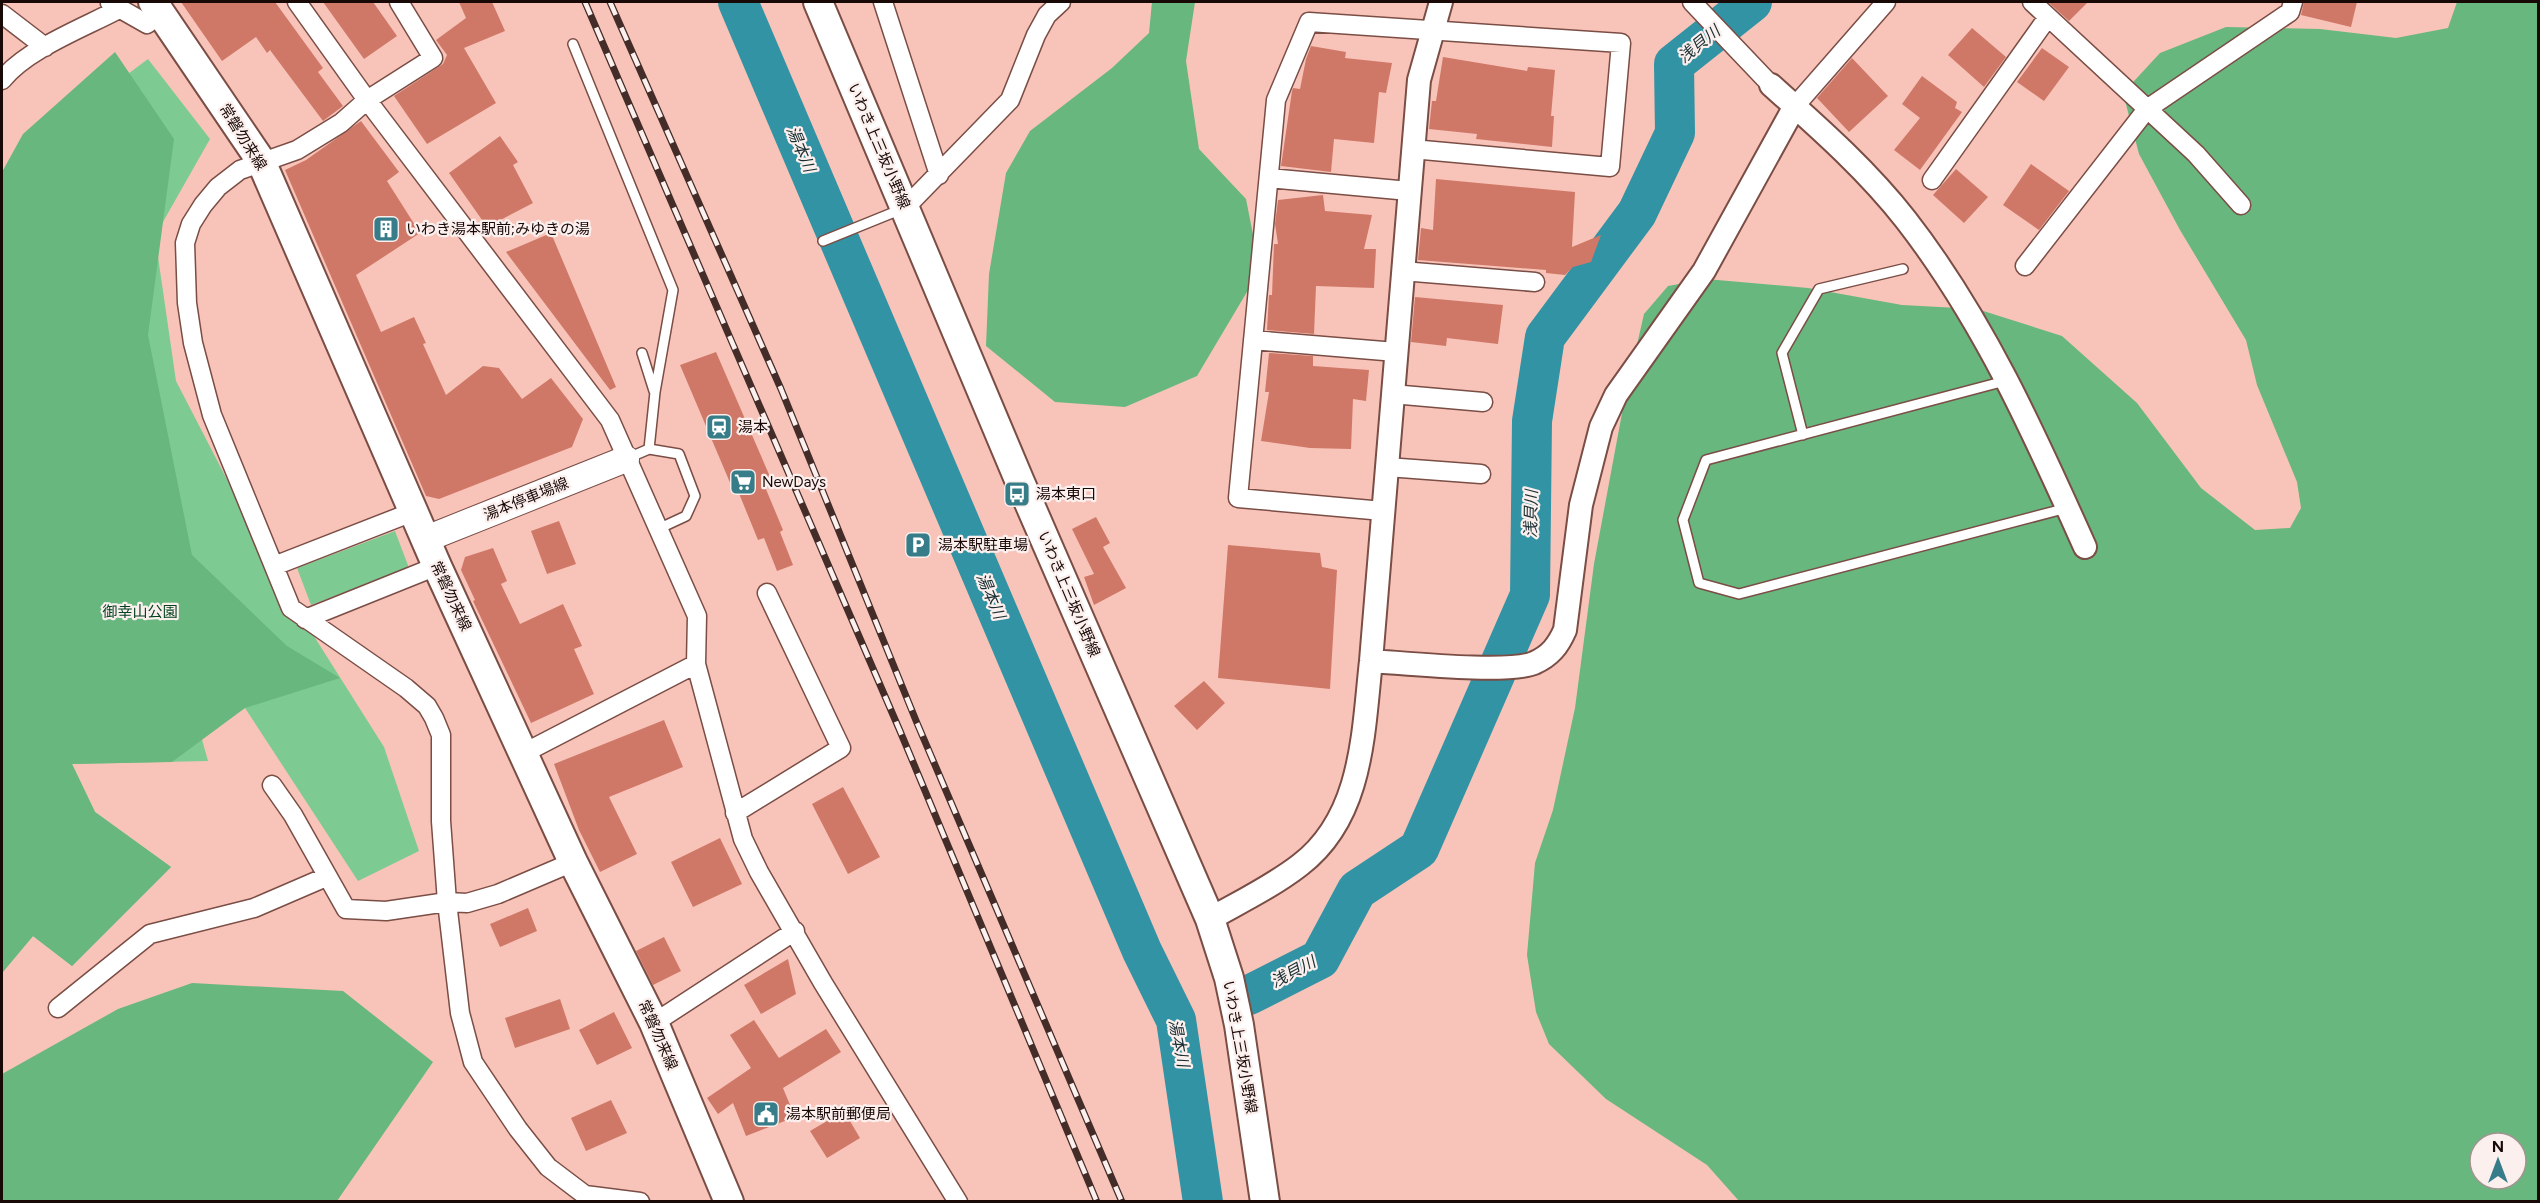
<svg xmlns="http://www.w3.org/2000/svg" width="2540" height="1203" viewBox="0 0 2540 1203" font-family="Figtree,'Noto Sans JP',sans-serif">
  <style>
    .green { fill: #7eca93 }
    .forest { fill: #68b77e; fill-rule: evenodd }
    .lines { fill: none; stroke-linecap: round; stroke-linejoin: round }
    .river { stroke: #3293a4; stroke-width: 40 }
    .building { fill: #d07867 }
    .service-casing { stroke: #7a4d45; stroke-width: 12 }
    .minor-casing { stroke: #7a4d45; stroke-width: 21 }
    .tertiary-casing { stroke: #7a4d45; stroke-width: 26 }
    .secondary-casing { stroke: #7a4d45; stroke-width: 28 }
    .primary-casing { stroke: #7a4d45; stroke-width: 32 }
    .service { stroke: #fff; stroke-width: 9 }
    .minor { stroke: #fff; stroke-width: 18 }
    .tertiary { stroke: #fff; stroke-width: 22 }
    .secondary { stroke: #fff; stroke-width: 26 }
    .primary { stroke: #fff; stroke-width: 28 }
    .rail-casing { stroke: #442d29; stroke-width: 7 }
    .rail { stroke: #fbf0ee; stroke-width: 4.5; stroke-dasharray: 14; stroke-linecap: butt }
    .labels { text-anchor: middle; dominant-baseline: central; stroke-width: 4.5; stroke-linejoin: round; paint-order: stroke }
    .street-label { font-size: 15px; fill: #190906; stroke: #fbf0ee }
    .poi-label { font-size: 15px; fill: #190906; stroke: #fbf0ee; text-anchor: start }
    .park-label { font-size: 15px; fill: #02421e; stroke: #fbf0ee }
    .water-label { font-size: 16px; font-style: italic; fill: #182e32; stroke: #fbf0ee }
  </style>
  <rect width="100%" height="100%" fill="#f8c4b9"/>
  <path class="green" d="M 148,59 L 210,139 L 155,236 L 176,381 L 281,584 L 384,747 L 419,851 L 358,881 L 245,708 L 201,736 L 208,761 L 72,764 L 95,812 L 171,867 L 72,966 L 33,936 L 2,973 L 65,121 Z
    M 395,531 L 409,568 L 311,605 L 297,568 Z"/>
  <path class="forest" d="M 1152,2 L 1195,2 L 1186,61 L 1199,149 L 1246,199 L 1260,270 L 1197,376 L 1125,407 L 1055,402 L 986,346 L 989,274 L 1006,173 L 1030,131 L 1112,68 L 1149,33 Z
    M 2457,2 L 2538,2 L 2538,1201 L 1739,1201 L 1707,1165 L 1606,1099 L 1549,1044 L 1536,1012 L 1527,955 L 1535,863 L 1553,810 L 1575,708 L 1594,564 L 1625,397 L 1644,314 L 1668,286 L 1706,279 L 1808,288 L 1902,305 L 1977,309 L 2062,336 L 2137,403 L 2201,488 L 2255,530 L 2290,528 L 2301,508 L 2297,482 L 2257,385 L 2246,340 L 2180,230 L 2139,154 L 2123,93 L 2160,53 L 2226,27 L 2320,29 L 2396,38 L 2448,28 ZM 2480,1143 L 2516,1143 L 2516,1179 L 2480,1179 Z
    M 115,52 L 174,139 L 148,335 L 192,555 L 287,646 L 340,678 L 245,708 L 172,762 L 72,764 L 95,812 L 171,867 L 72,966 L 33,936 L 2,973 L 2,172 L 23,134 Z
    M 192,983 L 343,991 L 433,1062 L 337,1201 L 2,1201 L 2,1074 L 118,1009 Z"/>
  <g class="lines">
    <path class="river" d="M 738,2 L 1142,951 L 1176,1020 L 1203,1202
      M 1249,995 L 1320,959 L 1357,890 L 1419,849 L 1530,595 L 1532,421 L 1545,337 L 1637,213 L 1675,133 L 1674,64 L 1752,2"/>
  </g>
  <path class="building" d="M 181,2 L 275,2 L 323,68 L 318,72 L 343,106 L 323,121 L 270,50 L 267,53 L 256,37 L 222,61 Z
    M 323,2 L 373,2 L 397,36 L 364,59 Z
    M 459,2 L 492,2 L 505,31 L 464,48 L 496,103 L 427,144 L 394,96 L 443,64 L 447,55 L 436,40 L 466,18 Z
    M 2048,2 L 2088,2 L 2069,21 Z
    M 2304,2 L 2357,2 L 2351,27 L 2301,15 Z
    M 1972,28 L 2006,57 L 1984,87 L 1948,55 Z
    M 1311,46 L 1346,52 L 1345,58 L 1392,63 L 1386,93 L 1379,92 L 1374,143 L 1334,139 L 1331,172 L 1281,166 L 1292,91 L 1293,88 L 1300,89 L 1306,59 Z
    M 2042,48 L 2069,67 L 2044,101 L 2017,82 Z
    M 1443,57 L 1527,71 L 1528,67 L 1555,70 L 1551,116 L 1554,116 L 1552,147 L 1476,139 L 1477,134 L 1429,129 L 1432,101 L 1436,101 Z
    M 1852,58 L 1888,96 L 1849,132 L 1817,98 Z
    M 1922,76 L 1957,102 L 1955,108 L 1962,112 L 1920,170 L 1894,150 L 1920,118 L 1902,104 Z
    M 361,121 L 399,172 L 387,181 L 420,233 L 356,275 L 381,332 L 414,317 L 426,343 L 423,344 L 446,395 L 483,366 L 499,368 L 522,399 L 551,378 L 583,419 L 572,447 L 439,499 L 426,496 L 285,170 L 306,160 Z
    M 500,136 L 518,162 L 513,165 L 533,203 L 487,227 L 449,173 Z
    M 2031,164 L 2069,191 L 2039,230 L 2003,205 Z
    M 1956,169 L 1988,197 L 1964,223 L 1933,195 Z
    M 1436,179 L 1575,192 L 1572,247 L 1601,235 L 1591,262 L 1573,267 L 1565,275 L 1546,273 L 1546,270 L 1418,260 L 1421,228 L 1433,230 Z
    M 1323,195 L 1325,211 L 1372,215 L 1364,249 L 1376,249 L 1374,288 L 1316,286 L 1314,334 L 1267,330 L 1269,295 L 1272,295 L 1274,244 L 1278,244 L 1275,224 L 1278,200 Z
    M 551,233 L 616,387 L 610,390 L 506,252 Z
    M 1415,297 L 1503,305 L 1498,344 L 1447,338 L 1446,346 L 1411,342 Z
    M 716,352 L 771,479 L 763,482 L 783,530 L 780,532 L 793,565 L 777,571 L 764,538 L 758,540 L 738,491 L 734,492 L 680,365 Z
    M 1269,353 L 1313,356 L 1313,366 L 1369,370 L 1366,401 L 1353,399 L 1351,449 L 1310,448 L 1261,441 L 1269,392 L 1265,392 Z
    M 1096,517 L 1110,543 L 1103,547 L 1126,588 L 1094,605 L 1084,577 L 1094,574 L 1072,529 Z
    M 559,521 L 576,564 L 547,574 L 531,531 Z
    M 1228,545 L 1320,553 L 1322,567 L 1337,570 L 1330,689 L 1218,678 Z
    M 493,548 L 507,581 L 501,584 L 520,624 L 563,604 L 582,646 L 574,649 L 594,694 L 531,723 L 473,601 L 475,600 L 461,570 L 465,557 Z
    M 1204,681 L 1225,703 L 1197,730 L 1174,706 Z
    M 664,720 L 683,767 L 609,797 L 637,854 L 600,872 L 579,830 L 554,764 Z
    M 843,787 L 880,857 L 848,874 L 812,804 Z
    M 720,838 L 742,884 L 693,907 L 671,862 Z
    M 528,908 L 537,931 L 500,947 L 490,924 Z
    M 664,937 L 681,971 L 653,985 L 636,951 Z
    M 788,959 L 796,994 L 761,1014 L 744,985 Z
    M 560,999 L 570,1029 L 515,1048 L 505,1018 Z
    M 614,1012 L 632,1048 L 597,1065 L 579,1030 Z
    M 754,1020 L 779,1058 L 826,1029 L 841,1052 L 783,1088 L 795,1117 L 746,1136 L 733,1103 L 718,1114 L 707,1098 L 751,1068 L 730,1035 Z
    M 611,1100 L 627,1133 L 586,1151 L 571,1118 Z
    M 844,1111 L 860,1138 L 827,1158 L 810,1131 Z"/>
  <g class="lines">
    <defs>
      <path id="service" d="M 573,44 L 673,290 L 655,392 L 649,449
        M 823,241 L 902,209
        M 642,353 L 654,391
        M 2005,381 L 1706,460 L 1683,520 L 1699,583 L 1739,594 L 2067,508
        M 1803,435 L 1782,353 L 1819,289 L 1903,269
        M 628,458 L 649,449 L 679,454 L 695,496 L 686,516 L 658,529"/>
      <path id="minor" d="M 297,2 L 367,100 L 610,420 L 697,616 L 696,664 L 743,839 L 759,872 L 823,983 L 958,1202
        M 399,2 L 433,58 L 367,100 L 341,123 L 297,150 L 240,170 L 218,187 L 203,205 L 191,224 L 185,243 L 187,303 L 193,343 L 212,415 L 291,608 L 406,688 L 427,706 L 434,718 L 441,735 L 441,821 L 447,902 L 460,1013 L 473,1062 L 518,1129 L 548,1167 L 585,1195 L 640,1202
        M 883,2 L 939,175
        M 1692,2 L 1771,85
        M 2032,2 L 2196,154 L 2241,205
        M 110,3 L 147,24 L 162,12
        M 2,14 L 45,47
        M 2,80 C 27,49 83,28 119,9
        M 1795,106 L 1886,2
        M 1269,178 L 1409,191
        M 1932,180 L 2048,17
        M 905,208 L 1010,100 L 1036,35 L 1047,15 L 1061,2
        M 2025,266 L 2147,109 L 2290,12 L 2293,2
        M 1402,271 L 1535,282
        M 1253,340 L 1396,352
        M 1392,394 L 1483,402
        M 1387,467 L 1481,474
        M 1383,511 L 1238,498 L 1276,100 L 1309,22 L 1621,43 L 1610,167 L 1412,149
        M 274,566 L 415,511
        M 305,619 L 437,566
        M 524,753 L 696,664
        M 272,785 L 293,815 L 346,909 L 386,911 L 447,902 L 467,903 L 498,894 L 573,862
        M 735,813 L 841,748 L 767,593
        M 58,1008 L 150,934 L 254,908 L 326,877
        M 654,1023 L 795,931"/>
      <path id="tertiary" d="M 1771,85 C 1818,127 1867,170 1906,220 C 1983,319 2034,433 2085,547
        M 1371,661 C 1405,663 1507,674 1534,663 C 1550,656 1558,646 1565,630 L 1581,505 L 1601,427 L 1616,395 L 1704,271 L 1795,106
        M 1210,919 C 1240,902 1273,886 1300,865 C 1363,817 1363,733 1371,661 L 1419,80 L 1441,2"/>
      <path id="secondary" d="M 426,539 L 626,459"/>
      <path id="primary" d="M 153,2 L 261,161 L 437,566 L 573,862 L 654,1023 L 729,1202
        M 818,2 L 1020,482 L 1210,919 L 1229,978 L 1239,1025 L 1265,1202"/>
    </defs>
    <use href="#service" class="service-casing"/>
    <use href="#minor" class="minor-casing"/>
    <use href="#tertiary" class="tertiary-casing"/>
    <use href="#secondary" class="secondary-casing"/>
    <use href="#primary" class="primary-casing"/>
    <use href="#service" class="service"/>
    <use href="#minor" class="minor"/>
    <use href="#tertiary" class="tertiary"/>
    <use href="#secondary" class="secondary"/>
    <use href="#primary" class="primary"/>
    <defs>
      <path id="rail" d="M 585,2 L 900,731 L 1097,1202
        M 610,2 L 781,389 L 917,723 L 1122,1202"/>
    </defs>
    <use href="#rail" class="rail-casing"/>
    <use href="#rail" class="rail"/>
  </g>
  <defs>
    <symbol id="building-square" viewBox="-11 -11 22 22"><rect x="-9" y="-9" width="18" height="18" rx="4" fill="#377c89" stroke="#fbf0ee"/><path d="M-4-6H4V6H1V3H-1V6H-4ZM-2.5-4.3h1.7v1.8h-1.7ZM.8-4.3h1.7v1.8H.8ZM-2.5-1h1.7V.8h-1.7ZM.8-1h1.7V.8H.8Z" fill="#fff"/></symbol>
    <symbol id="station-square" viewBox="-11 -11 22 22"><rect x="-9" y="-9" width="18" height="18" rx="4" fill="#377c89" stroke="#fbf0ee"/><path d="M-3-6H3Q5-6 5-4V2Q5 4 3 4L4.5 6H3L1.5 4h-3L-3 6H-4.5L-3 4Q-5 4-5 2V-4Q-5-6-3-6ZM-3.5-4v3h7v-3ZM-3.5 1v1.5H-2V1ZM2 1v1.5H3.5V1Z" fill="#fff"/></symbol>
    <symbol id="supermarket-square" viewBox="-11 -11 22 22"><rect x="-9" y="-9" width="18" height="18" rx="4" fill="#377c89" stroke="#fbf0ee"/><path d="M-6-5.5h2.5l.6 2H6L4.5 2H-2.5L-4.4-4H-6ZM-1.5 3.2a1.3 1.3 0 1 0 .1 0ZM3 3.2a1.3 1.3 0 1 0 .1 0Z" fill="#fff"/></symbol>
    <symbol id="bus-square" viewBox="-11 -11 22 22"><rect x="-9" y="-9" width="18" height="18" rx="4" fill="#377c89" stroke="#fbf0ee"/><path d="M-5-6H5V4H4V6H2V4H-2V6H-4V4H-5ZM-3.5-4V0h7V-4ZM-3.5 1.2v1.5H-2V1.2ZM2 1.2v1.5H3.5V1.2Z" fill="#fff"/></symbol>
    <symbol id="parking-square" viewBox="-11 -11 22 22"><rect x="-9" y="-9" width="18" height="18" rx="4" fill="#377c89" stroke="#fbf0ee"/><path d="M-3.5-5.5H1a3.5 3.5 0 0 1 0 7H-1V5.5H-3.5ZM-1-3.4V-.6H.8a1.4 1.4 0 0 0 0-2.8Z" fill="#fff"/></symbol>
    <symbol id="civic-square" viewBox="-11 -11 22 22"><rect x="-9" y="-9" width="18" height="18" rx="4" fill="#377c89" stroke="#fbf0ee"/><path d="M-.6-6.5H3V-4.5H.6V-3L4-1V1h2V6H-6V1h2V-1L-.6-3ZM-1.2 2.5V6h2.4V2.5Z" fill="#fff"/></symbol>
  </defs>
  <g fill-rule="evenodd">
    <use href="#building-square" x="371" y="214" width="30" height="30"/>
    <use href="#station-square" x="704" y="412" width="30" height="30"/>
    <use href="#supermarket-square" x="728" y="467" width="30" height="30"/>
    <use href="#bus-square" x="1002" y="479" width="30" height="30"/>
    <use href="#parking-square" x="903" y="530" width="30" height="30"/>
    <use href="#civic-square" x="751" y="1099" width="30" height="30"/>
  </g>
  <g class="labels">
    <g class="street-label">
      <text transform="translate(243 137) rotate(58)">常磐勿来線</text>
      <text transform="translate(879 146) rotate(67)">いわき上三坂小野線</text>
      <text transform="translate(526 499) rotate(-22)">湯本停車場線</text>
      <text transform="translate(1069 594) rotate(67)">いわき上三坂小野線</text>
      <text transform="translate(451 596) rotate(65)">常磐勿来線</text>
      <text transform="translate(658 1035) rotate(66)">常磐勿来線</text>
      <text transform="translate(1240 1047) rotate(80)">いわき上三坂小野線</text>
    </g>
    <g class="poi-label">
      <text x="406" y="229">いわき湯本駅前;みゆきの湯</text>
      <text x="738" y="427">湯本</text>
      <text x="762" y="482">NewDays</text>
      <text x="1036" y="494">湯本東口</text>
      <text x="938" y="545">湯本駅駐車場</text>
      <text x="786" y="1114">湯本駅前郵便局</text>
    </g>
    <g class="park-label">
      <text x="140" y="612">御幸山公園</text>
    </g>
    <g class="water-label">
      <text transform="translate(1699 44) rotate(-39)">浅貝川</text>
      <text transform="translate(801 149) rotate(67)">湯本川</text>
      <text transform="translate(1531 514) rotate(-89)">浅貝川</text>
      <text transform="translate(991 596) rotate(67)">湯本川</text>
      <text transform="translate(1293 972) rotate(-28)">浅貝川</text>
      <text transform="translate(1179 1043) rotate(79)">湯本川</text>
    </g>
  </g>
  <rect width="2540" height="1203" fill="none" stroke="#190906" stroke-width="6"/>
  <g transform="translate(2498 1161)"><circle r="28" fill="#fbf0ee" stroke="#a19491" stroke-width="1.5"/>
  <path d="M0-4.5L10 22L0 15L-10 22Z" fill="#377c89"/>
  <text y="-9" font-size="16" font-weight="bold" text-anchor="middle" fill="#190906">N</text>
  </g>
</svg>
